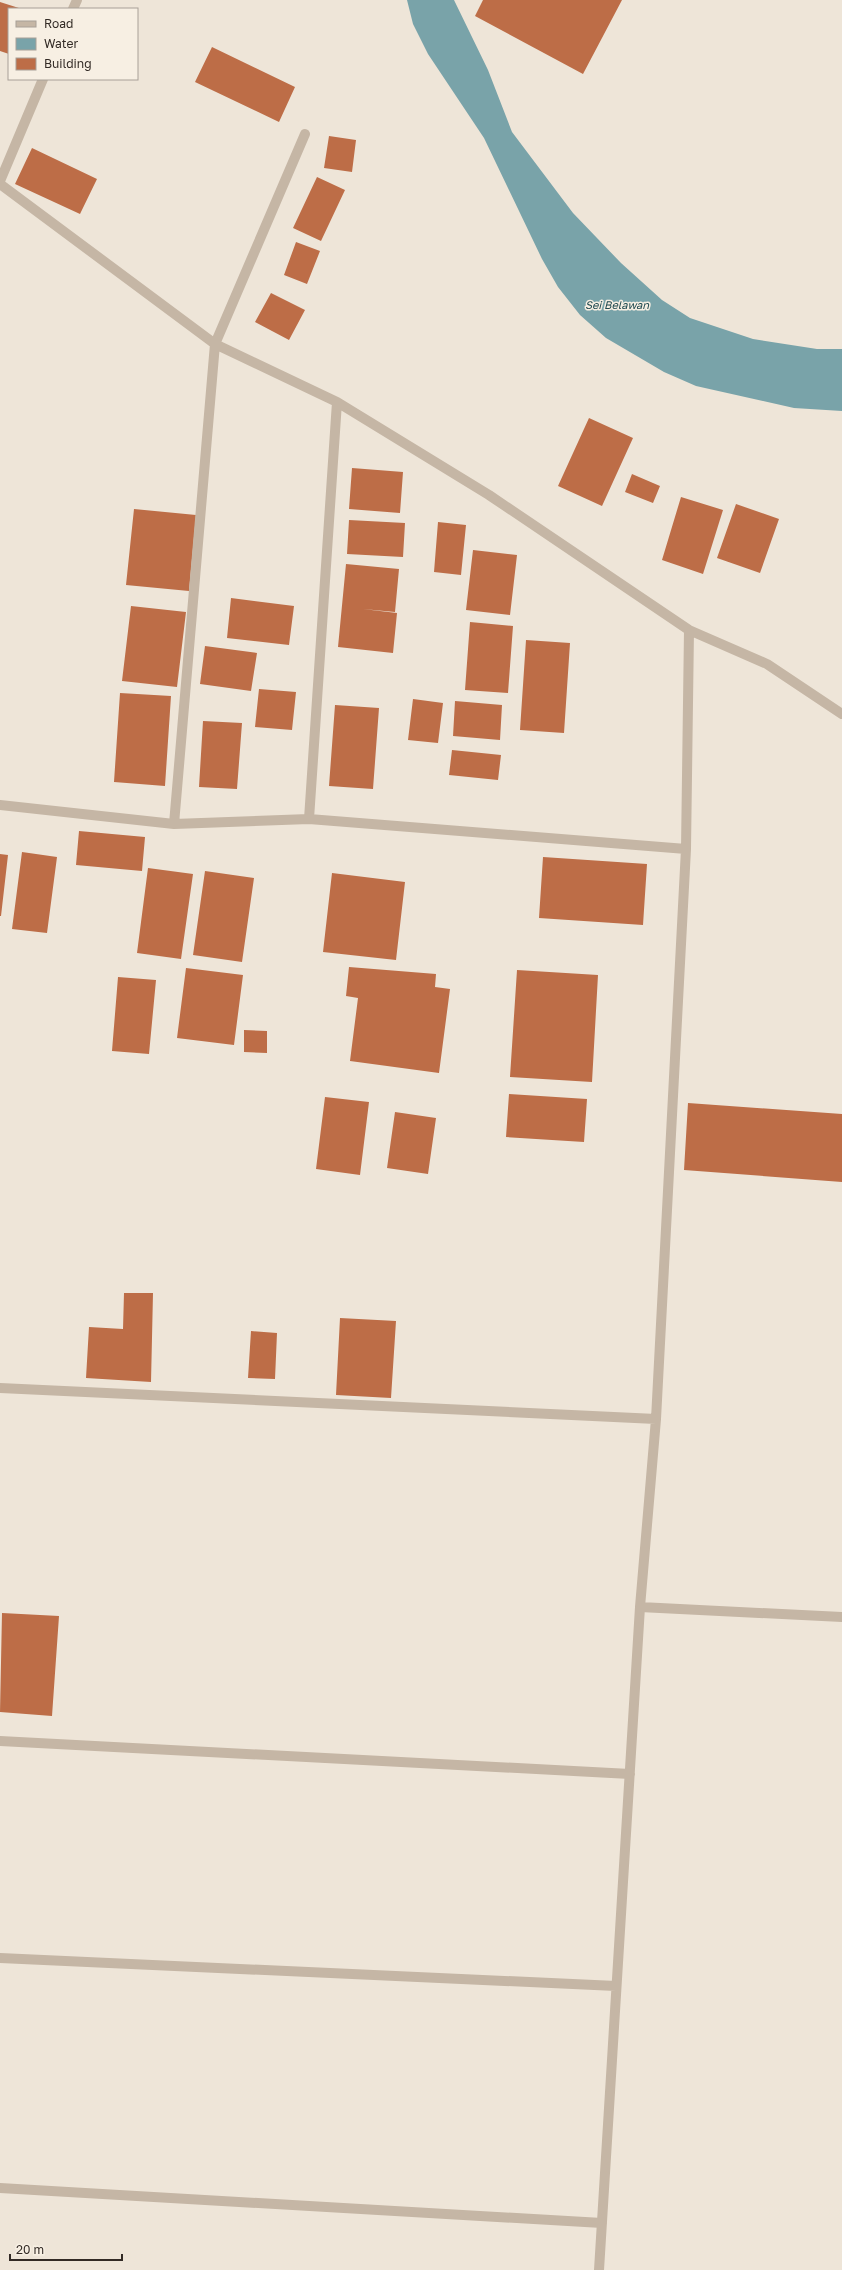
<svg xmlns="http://www.w3.org/2000/svg" width="842" height="2270" viewBox="0 0 842 2270" font-family="'Golos Text',sans-serif">
  <style>
    .water { fill: #79a3a9 }
    .building { fill: #bd6d47 }
    .lines { fill: none; stroke-linecap: round; stroke-linejoin: round }
    .lane { stroke: #c5b6a5; stroke-width: 10 }
    .street { stroke: #c5b6a5; stroke-width: 10 }
    .labels { text-anchor: middle; dominant-baseline: central; stroke-width: 3; stroke-linejoin: round; paint-order: stroke }
    .water-label { font-size: 11px; font-style: italic; fill: #1f494f; stroke: #f7efe3 }
  </style>
  <rect width="100%" height="100%" fill="#eee5d8"/>
  <path class="water" d="M 407,0 L 454,0 L 488,70 L 512,132 L 573,213 L 621,263 L 662,300 L 690,318 L 753,339 L 817,349 L 842,349 L 842,411 L 794,408 L 696,386 L 664,372 L 606,338 L 580,315 L 558,287 L 542,259 L 484,138 L 428,54 L 413,24 Z"/>
  <path class="building" d="M 483,0 L 622,0 L 583,74 L 475,16 Z
    M 0,2 L 22,9 L 9,9 L 9,54 L 0,51 Z
    M 212,47 L 295,87 L 279,122 L 195,82 Z
    M 329,136 L 356,140 L 352,172 L 324,168 Z
    M 32,148 L 97,179 L 80,214 L 15,184 Z
    M 317,177 L 345,190 L 321,241 L 293,228 Z
    M 296,242 L 320,251 L 307,284 L 284,275 Z
    M 271,293 L 305,310 L 289,340 L 255,322 Z
    M 589,418 L 633,438 L 602,506 L 558,486 Z
    M 352,468 L 403,472 L 400,513 L 349,509 Z
    M 632,474 L 660,486 L 653,503 L 625,492 Z
    M 681,497 L 723,510 L 703,574 L 662,560 Z
    M 736,504 L 779,519 L 760,573 L 717,558 Z
    M 134,509 L 196,515 L 189,591 L 126,585 Z
    M 349,520 L 405,523 L 403,557 L 347,554 Z
    M 438,522 L 466,525 L 461,575 L 434,572 Z
    M 473,550 L 517,555 L 510,615 L 466,610 Z
    M 346,564 L 399,569 L 395,612 L 363,609 L 397,613 L 393,653 L 338,647 Z
    M 231,598 L 294,606 L 289,645 L 227,638 Z
    M 131,606 L 186,612 L 177,687 L 122,681 Z
    M 470,622 L 513,626 L 508,693 L 465,690 Z
    M 526,640 L 570,643 L 564,733 L 520,730 Z
    M 205,646 L 257,653 L 251,691 L 200,684 Z
    M 259,689 L 296,692 L 292,730 L 255,727 Z
    M 120,693 L 171,696 L 165,786 L 114,782 Z
    M 413,699 L 443,703 L 438,743 L 408,740 Z
    M 455,701 L 502,705 L 500,740 L 453,736 Z
    M 335,705 L 379,708 L 373,789 L 329,786 Z
    M 203,721 L 242,723 L 237,789 L 199,787 Z
    M 452,750 L 501,755 L 498,780 L 449,775 Z
    M 79,831 L 145,837 L 142,871 L 76,865 Z
    M 22,852 L 57,857 L 47,933 L 12,929 Z
    M 0,854 L 8,855 L 1,916 L 0,916 Z
    M 543,857 L 647,864 L 643,925 L 539,918 Z
    M 148,868 L 193,874 L 181,959 L 137,953 Z
    M 205,871 L 254,878 L 242,962 L 193,955 Z
    M 332,873 L 405,882 L 396,960 L 323,952 Z
    M 349,967 L 436,974 L 435,987 L 450,989 L 439,1073 L 350,1061 L 358,998 L 346,996 Z
    M 186,968 L 243,975 L 234,1045 L 177,1038 Z
    M 517,970 L 598,975 L 592,1082 L 510,1077 Z
    M 118,977 L 156,980 L 149,1054 L 112,1051 Z
    M 244,1030 L 267,1031 L 267,1053 L 244,1052 Z
    M 509,1094 L 587,1099 L 584,1142 L 506,1137 Z
    M 325,1097 L 369,1102 L 360,1175 L 316,1169 Z
    M 688,1103 L 842,1114 L 842,1182 L 684,1170 Z
    M 395,1112 L 436,1118 L 428,1174 L 387,1168 Z
    M 124,1293 L 153,1293 L 151,1382 L 86,1378 L 89,1327 L 123,1329 Z
    M 340,1318 L 396,1321 L 391,1398 L 336,1395 Z
    M 251,1331 L 277,1333 L 275,1379 L 248,1378 Z
    M 2,1613 L 59,1616 L 52,1716 L 0,1712 Z"/>
  <g class="lines">
    <path class="lane" d="M 73,9 L 77,0
      M 0,181 L 43,79"/>
    <path class="street" d="M 0,184 L 215,344 L 337,402 L 489,495 L 689,630 L 767,664 L 842,714
      M 0,805 L 174,824 L 309,819 L 686,849
      M 309,819 L 337,402
      M 174,824 L 215,344 L 305,134
      M 0,1388 L 656,1419
      M 640,1607 L 842,1617
      M 0,1741 L 630,1774
      M 0,1958 L 616,1986
      M 0,2188 L 602,2223
      M 599,2270 L 640,1607 L 656,1419 L 686,849 L 689,630"/>
  </g>
  <g class="labels">
    <g class="water-label">
      <text x="617" y="304">Sei Belawan</text>
    </g>
  </g>
  <rect x="8" y="8" width="130" height="72" fill="#f7efe3" stroke="#a8a097"/>
  <rect x="16" y="21" width="20" height="6" fill="#c5b6a5" stroke="#a8a097"/>
  <text x="44" y="28" font-size="12" fill="#322a25">Road</text>
  <rect x="16" y="38" width="20" height="12" fill="#79a3a9" stroke="#a8a097"/>
  <text x="44" y="48" font-size="12" fill="#322a25">Water</text>
  <rect x="16" y="58" width="20" height="12" fill="#bd6d47" stroke="#a8a097"/>
  <text x="44" y="68" font-size="12" fill="#322a25">Building</text>
  <path d="M10 2254v6h112v-6" fill="none" stroke="#322a25" stroke-width="2"/>
  <text x="16" y="2254" font-size="12" fill="#322a25" stroke="#f7efe3" stroke-width="3" paint-order="stroke">20 m</text>
</svg>
